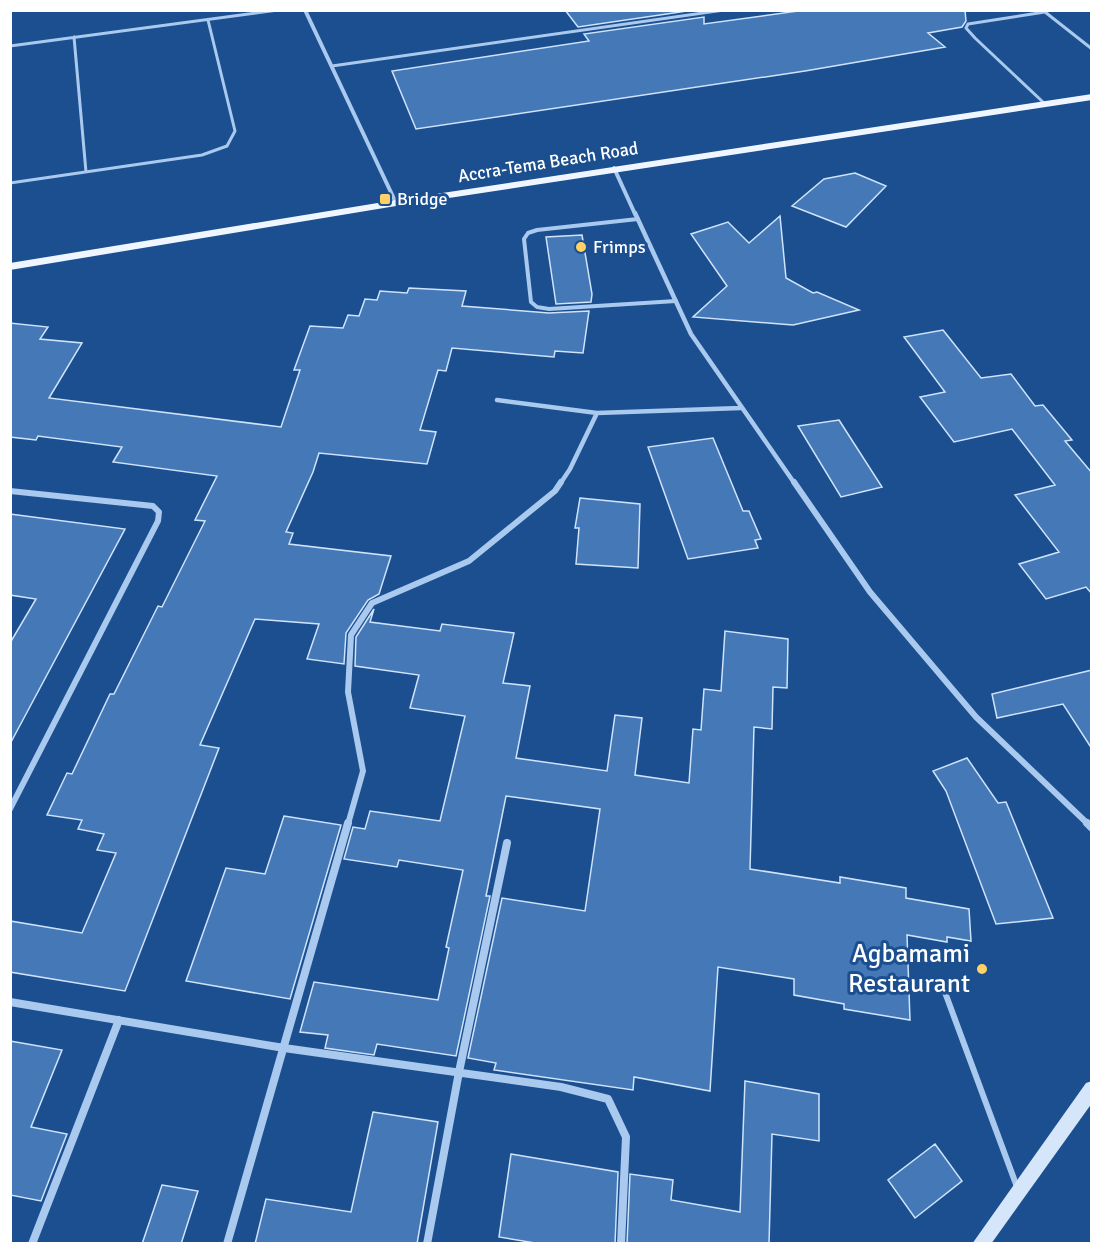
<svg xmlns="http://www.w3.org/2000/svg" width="1102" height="1254" viewBox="0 0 1102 1254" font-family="Signika,sans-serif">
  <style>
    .building { fill: #4478b7; stroke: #cfe3fa; stroke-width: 1.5 }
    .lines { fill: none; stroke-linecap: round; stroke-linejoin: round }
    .service-far2 { stroke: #a9c9ee; stroke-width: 3 }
    .service-far1 { stroke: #a9c9ee; stroke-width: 4 }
    .service { stroke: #a9c9ee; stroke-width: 6 }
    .minor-far3 { stroke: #a9c9ee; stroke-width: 4 }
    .minor-far2 { stroke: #a9c9ee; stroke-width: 4.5 }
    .minor-far1 { stroke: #a9c9ee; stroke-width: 6 }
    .minor { stroke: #a9c9ee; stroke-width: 8 }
    .secondary { fill: #d6e6fa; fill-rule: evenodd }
    .primary { fill: #f0f6ff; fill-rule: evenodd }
    .poi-dot { fill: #ffd166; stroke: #1b4f8f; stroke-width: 2 }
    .labels { text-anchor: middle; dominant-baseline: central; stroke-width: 6; stroke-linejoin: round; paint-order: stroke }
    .far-street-label { font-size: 18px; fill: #fff; stroke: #1b4f8f }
    .far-poi-label { font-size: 18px; fill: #fff; stroke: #1b4f8f; text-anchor: start }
    .near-poi-label { font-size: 26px; fill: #fff; stroke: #1b4f8f; text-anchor: end }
  </style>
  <rect width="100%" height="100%" fill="#1b4f8f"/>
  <path class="building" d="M 565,10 L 694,10 L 578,27 Z
    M 805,10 L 965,10 L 966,21 L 962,27 L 928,33 L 945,47 L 805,71 L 416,129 L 392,71 L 589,41 L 584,34 L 704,17 L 704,24 Z
    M 855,173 L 886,186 L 846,227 L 792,206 L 824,179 Z
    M 780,216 L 786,278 L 813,293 L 817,292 L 859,310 L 793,325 L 693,317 L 727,286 L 691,234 L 728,222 L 749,243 Z
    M 582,235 L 592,294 L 591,302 L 556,304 L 546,237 Z
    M 409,288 L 466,291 L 462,306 L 549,313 L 589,311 L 583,353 L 555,351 L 554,357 L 452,348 L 446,371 L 438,370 L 420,430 L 436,432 L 427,464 L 319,453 L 313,472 L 286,532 L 293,533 L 289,544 L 391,556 L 379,594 L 368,600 L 346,633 L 344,664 L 307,659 L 319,624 L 255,619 L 200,745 L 219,748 L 125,991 L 10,972 L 10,921 L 82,933 L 116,853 L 97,850 L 104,834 L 78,829 L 82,820 L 47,815 L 67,773 L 72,774 L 110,694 L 114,694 L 158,606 L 162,607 L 205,521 L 195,520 L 217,476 L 113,462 L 122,447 L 38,436 L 36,440 L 10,437 L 10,323 L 48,327 L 40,339 L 82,343 L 49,398 L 281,427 L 300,370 L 294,370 L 310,326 L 343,328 L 348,315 L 359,316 L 365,299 L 377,300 L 380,291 L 407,293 Z
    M 943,330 L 981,378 L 1011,374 L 1035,406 L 1043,405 L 1072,440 L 1065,441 L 1092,473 L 1092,594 L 1086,587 L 1046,599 L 1019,564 L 1059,552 L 1015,495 L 1055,485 L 1012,429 L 954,442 L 920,397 L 945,392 L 904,337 Z
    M 839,420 L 882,487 L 841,497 L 798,426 Z
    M 713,438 L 743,511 L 749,511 L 761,539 L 755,540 L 758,548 L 688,559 L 648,447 Z
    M 580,498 L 640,504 L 638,568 L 576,564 L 579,528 L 575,528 Z
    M 10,514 L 125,529 L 10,744 L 10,643 L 36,599 L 10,595 Z
    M 374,609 L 370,622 L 440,631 L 442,624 L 514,633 L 503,683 L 530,686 L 516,758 L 607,771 L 615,715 L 642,718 L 635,775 L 689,783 L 693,729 L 701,730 L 704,689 L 721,691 L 725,631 L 788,639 L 787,688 L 773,687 L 772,729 L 754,727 L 750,869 L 840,883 L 840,877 L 906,888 L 906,898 L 969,909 L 971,941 L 947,937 L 947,942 L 907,935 L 910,1020 L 844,1009 L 844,1004 L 794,995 L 794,979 L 718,967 L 710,1091 L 634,1077 L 633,1090 L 494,1070 L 496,1063 L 468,1058 L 502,898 L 585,911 L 600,809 L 506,796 L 486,896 L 490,896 L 456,1056 L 377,1044 L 374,1055 L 325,1048 L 328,1035 L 300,1032 L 314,982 L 438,1000 L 449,948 L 446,947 L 463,870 L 399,860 L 397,867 L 344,859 L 353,827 L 365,829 L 370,811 L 440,821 L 465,716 L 410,708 L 419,675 L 355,666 L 356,637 Z
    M 1092,670 L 1092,749 L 1063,704 L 997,718 L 992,694 Z
    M 967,758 L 998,803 L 1006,802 L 1053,918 L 996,924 L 946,791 L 933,771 Z
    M 284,816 L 341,825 L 290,999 L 186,981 L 226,868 L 265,874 Z
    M 10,1041 L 62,1050 L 31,1127 L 67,1134 L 41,1201 L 10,1195 Z
    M 745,1081 L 819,1094 L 819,1141 L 772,1134 L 769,1244 L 627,1244 L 630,1174 L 673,1180 L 671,1200 L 740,1212 Z
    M 373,1112 L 438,1122 L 417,1244 L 255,1244 L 266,1199 L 351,1212 Z
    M 935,1144 L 962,1181 L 915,1218 L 888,1180 Z
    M 511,1154 L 618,1172 L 615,1244 L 541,1244 L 499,1237 Z
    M 162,1185 L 198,1191 L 181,1244 L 142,1244 Z"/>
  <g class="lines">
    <path class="service-far2" d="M 74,37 L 86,172
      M 10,46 L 278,10
      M 332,66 L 724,10
      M 1044,103 L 975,38 L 966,28 L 968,24 L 1045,12 L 1092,49
      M 10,183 L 202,155 L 227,146 L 235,131 L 208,20"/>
    <path class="service-far1" d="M 638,219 L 537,230 L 528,233 L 524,239 L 531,302 L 537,307 L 549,309 L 676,301"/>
    <path class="service" d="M 943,987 L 1017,1187"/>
    <path class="minor-far3" d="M 305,10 L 396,203
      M 614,168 L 635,214"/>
    <path class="minor-far2" d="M 635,213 L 691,334 L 795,484
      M 497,400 L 597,413 L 741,408
      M 560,484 L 570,469 L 597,413"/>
    <path class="minor-far1" d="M 794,482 L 870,592 L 976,717 L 1088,824
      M 10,491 L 153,506 L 159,512 L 158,521 L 10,809
      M 348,824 L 363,771 L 348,692 L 351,635 L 372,603 L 469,561 L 555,491 L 561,482"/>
    <path class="minor" d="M 1087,823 L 1092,828
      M 10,1002 L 284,1048 L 561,1087 L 608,1099 L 626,1137 L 621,1244
      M 32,1244 L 119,1020
      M 227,1244 L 348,823
      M 427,1244 L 459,1072 L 507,843"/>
    <path class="secondary" d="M 1092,1081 L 1092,1103 L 991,1244 L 972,1244 L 1086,1083 Z"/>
    <path class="primary" d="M 1092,94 L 1092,100 L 396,206 L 10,270 L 10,263 L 396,200 Z"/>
  </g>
  <g class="poi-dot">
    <rect x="379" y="193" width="12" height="12" rx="3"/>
    <circle cx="581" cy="247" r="6"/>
    <circle cx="982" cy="969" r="6"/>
  </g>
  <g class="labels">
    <g class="far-street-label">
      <text transform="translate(548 162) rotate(-9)">Accra-Tema Beach Road</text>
    </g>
    <g class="far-poi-label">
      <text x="397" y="199">Bridge</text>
      <text x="593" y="247">Frimps</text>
    </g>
    <g class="near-poi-label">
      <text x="970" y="954">Agbamami<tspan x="970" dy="30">Restaurant</tspan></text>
    </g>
  </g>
  <rect width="1102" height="1254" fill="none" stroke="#ffffff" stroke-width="24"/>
</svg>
